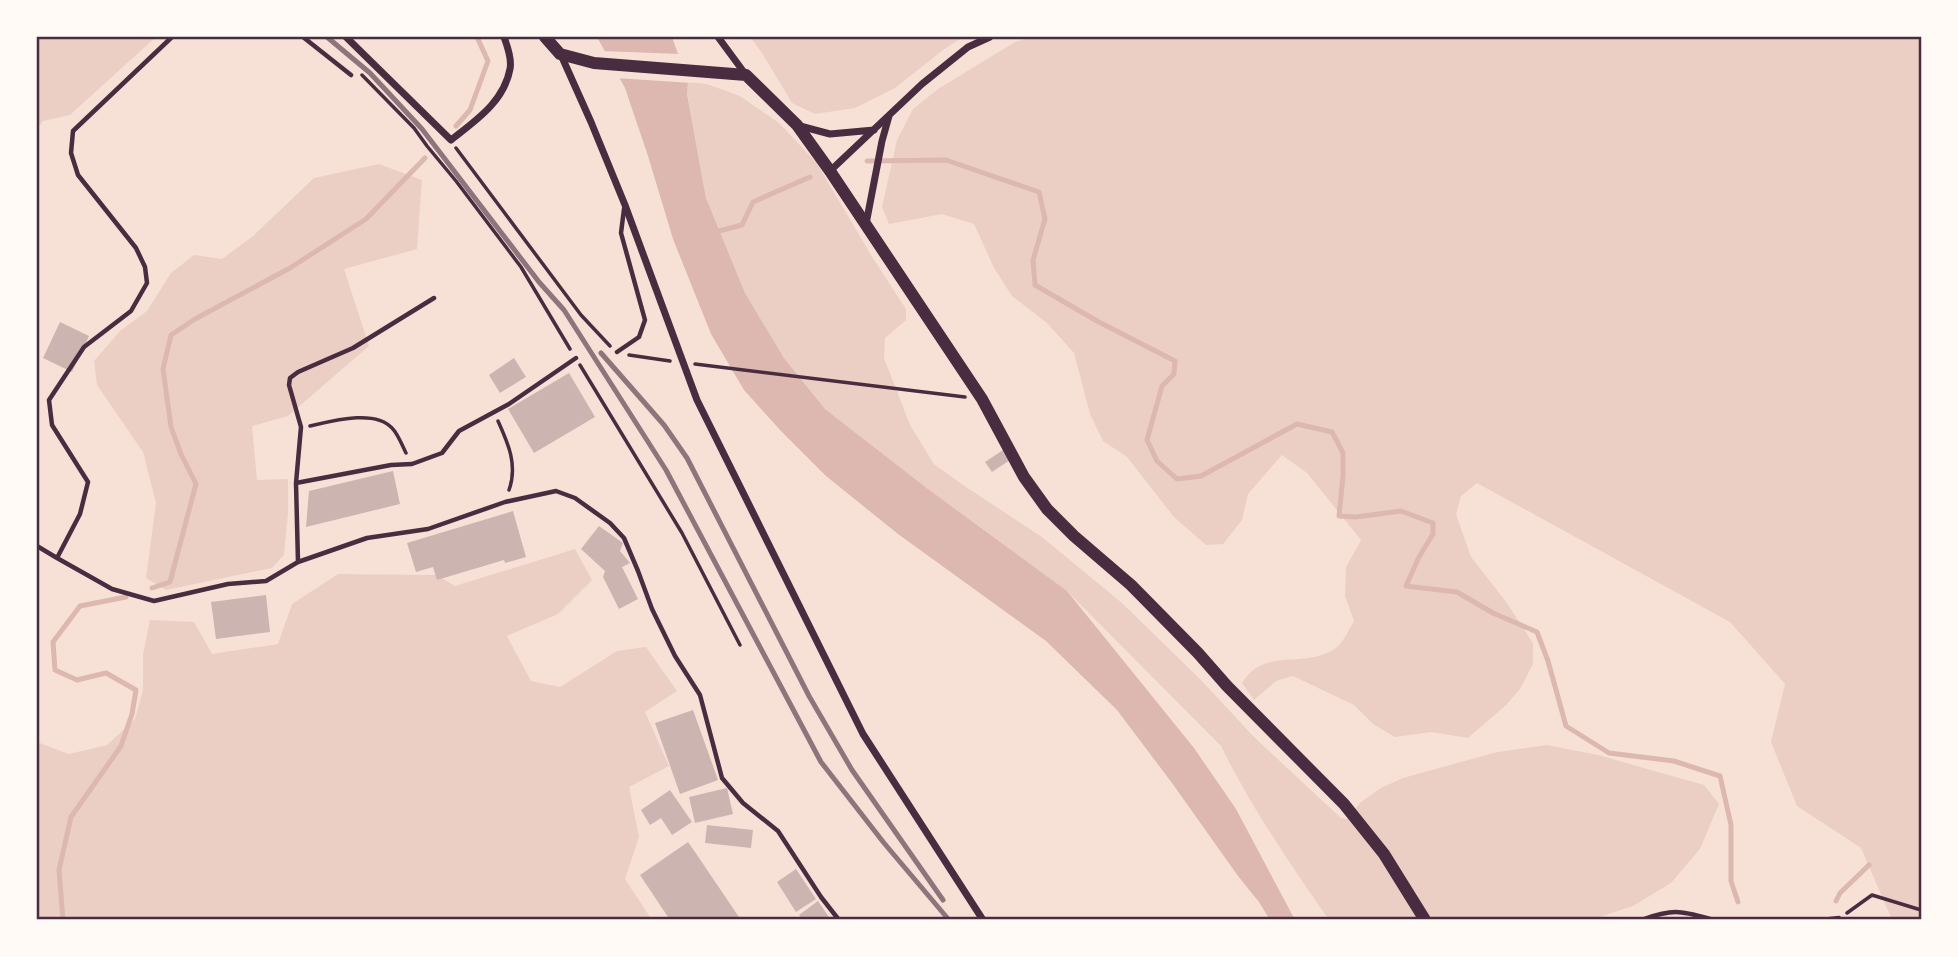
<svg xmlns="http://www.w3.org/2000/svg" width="1958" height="957" viewBox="0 0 1958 957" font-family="'Roboto Condensed',sans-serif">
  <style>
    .green { fill: #ebcfc5 }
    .water { fill: #dcb8b0 }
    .pier { fill: #f7e1d7 }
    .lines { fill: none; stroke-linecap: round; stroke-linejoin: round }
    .stream { stroke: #dcb8b0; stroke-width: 5 }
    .building { fill: #ccb4b1 }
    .path { stroke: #4a2c40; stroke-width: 3.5 }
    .service { stroke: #4a2c40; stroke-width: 4.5 }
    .minor { stroke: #4a2c40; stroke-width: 7 }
    .secondary { stroke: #4a2c40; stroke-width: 12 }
    .rail { stroke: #8f747c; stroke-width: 5 }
    .neatline { fill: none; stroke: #4a2c40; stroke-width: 2.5 }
  </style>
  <rect width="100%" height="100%" fill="#f7e1d7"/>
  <path class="green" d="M 37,37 L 156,37 L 70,115 L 43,121 L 37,129 Z
    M 750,37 L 963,37 L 943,50 L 895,88 L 855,108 L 815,114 L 792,103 L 762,53 Z
    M 1031,37 L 1921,37 L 1921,920 L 1892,920 L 1861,848 L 1797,806 L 1771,742 L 1785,684 L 1730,622 L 1477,483 L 1461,496 L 1456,514 L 1471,557 L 1507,603 L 1533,643 L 1533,664 L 1520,689 L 1506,705 L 1468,738 L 1431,732 L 1395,737 L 1373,724 L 1354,705 L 1293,676 L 1276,681 L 1254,700 L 1242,683 C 1265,646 1304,670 1336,648 C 1343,643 1349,629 1354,621 L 1345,596 L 1346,567 L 1361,540 L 1307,473 L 1282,455 L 1248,494 L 1242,520 L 1223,544 L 1206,545 L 1174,517 L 1127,457 L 1103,441 L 1090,414 L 1074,353 L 1047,323 L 1012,296 L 994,268 L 974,224 L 942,214 L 889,224 L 882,207 L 897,140 L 913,109 L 938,89 L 1015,42 Z
    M 688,82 L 707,84 L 740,96 L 779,123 L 816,162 L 871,255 L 906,309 L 906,320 L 885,338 L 884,358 L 910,425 L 934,464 L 963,485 L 1042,537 L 1122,603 L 1202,681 L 1254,737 L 1341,818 L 1347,819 L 1361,802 L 1381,788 L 1403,778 L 1497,752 L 1547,745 L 1598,755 L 1704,785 L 1719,804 L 1700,849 L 1671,883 L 1633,906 L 1591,920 L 1329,920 C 1290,864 1251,807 1221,746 L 1067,591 L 928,489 L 825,409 L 784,358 L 745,293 L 706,198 L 687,93 Z
    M 379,164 L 422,180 L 417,249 L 344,269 L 369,346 L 288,416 L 252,426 L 257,480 L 288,479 L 288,513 L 284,555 L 272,568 L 166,590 L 146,578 L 156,503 L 143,452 L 97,385 L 94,361 L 120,331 L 147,311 L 171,273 L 194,255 L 222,259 L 253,236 L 314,178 Z
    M 575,549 L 592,580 L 558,614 L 507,636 L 531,681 L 560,687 L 617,651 L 646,647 L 677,691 L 645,712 L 669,766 L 629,787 L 639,837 L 625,879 L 652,920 L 37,920 L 37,742 L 69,754 L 107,745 L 135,719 L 143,690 L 143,654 L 150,620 L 194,622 L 212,654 L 278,644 L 292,604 L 338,574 L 437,575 L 455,586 Z"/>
  <path class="water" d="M 597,37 L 672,37 L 688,82 L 687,94 L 706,198 L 745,293 L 784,358 L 825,409 L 928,489 L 1067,591 L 1194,748 L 1236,809 L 1295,920 L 1270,920 L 1259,902 L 1238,876 L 1172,783 L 1117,710 L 1046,641 L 898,534 L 826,476 L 781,431 L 744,390 L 711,334 L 673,239 L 648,156 L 625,88 Z"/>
  <path class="pier" d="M 601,51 L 681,54 L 692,83 L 616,78 Z"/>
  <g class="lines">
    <path class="stream" d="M 456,126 L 470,110 L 488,61 L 477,37
      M 867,161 L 946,160 L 1039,192 L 1045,219 L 1033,260 L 1035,285 L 1097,321 L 1175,361 L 1174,374 L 1162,386 L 1147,440 L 1157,461 L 1177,479 L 1201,476 L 1297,424 L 1332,432 L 1343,453 L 1343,476 L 1339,516 L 1356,517 L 1401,511 L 1433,523 L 1433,534 L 1419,557 L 1406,586 L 1457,592 L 1493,613 L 1537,632 L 1548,661 L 1566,726 L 1609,753 L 1674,761 L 1720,776 L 1731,825 L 1731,881 L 1738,902
      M 715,232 L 742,225 L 753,202 L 810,177
      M 152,588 L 170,582 L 196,484 L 181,454 L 171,427 L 163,369 L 171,335 L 195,319 L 290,268 L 366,219 L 425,158
      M 1836,901 L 1840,893 L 1869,865
      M 63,920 L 59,870 L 71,817 L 121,746 L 132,714 L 136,690 L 106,673 L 77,680 L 55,670 L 53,642 L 80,606 L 126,597"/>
  </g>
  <path class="building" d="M 60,322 L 89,336 L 72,372 L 43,358 Z
    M 514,358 L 526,377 L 500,393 L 489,375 Z
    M 569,373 L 595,417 L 534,453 L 508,409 Z
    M 1003,450 L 1010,460 L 992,472 L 985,462 Z
    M 393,471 L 400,504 L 306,527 L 309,491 Z
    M 513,511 L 526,557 L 505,563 L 504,560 L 437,580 L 433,567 L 416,572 L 407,543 Z
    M 599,526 L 623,543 L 620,551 L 630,563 L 622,567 L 638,599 L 619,609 L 603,577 L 605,571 L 581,549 Z
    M 266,595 L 270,632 L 216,639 L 211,602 Z
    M 693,710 L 718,780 L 680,794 L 655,723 Z
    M 727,788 L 733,814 L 695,823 L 689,797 Z
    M 670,790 L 692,822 L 672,835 L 661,818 L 650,825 L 641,810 Z
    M 707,825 L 753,830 L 751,848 L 705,843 Z
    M 688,842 L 695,852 L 741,920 L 670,920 L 640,875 Z
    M 796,869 L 816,899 L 796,912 L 777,882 Z
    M 818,901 L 831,920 L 803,920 L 799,915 Z"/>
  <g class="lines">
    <path class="path" d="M 362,75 L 414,128 L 427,146 L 456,181 L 521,267 L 570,349
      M 456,148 L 581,315 L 610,346
      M 629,355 L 670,361
      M 695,364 L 965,397
      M 580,365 L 682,533 L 740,645
      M 498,421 C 508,443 518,465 509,490
      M 310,426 C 332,421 375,409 392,428 C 398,434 402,445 406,453
      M 1847,913 L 1872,895 L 1921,910"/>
    <path class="service" d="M 303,37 L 351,75
      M 617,352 L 639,337 L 645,320 L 621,233 L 624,209
      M 296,483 L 391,465 L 412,464 L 442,453 L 459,431 L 509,404 L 576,358
      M 37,546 L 57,558 L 80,514 L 88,482 L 52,425 L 49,400 L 84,347 L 131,311 L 147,283 L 145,267 L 136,248 L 78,175 L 71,153 L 73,131 L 172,37
      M 57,558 L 112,589 L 154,601 L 228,584 L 266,581 L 298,562 L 367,538 L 428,529 L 505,502 L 556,491 L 575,498 L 610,523 L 624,538 L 638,571 L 652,609 L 675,656 L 700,695 L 722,778 L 743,803 L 778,831 L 821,897 L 839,920
      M 298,562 L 296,483 L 301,427 L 289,385 L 290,378 L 298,372 L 353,348 L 434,298
      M 1641,920 C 1675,908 1681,911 1714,920
      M 1822,920 L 1839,918 L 1841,920"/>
    <path class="minor" d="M 346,37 L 451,140 C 475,121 504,102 510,69 C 512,60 507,45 504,37
      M 718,37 L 746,75
      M 561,55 L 591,122 L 625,205 L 697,400 L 863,734 L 983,920
      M 800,126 L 830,134 L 874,130
      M 830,171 L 922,84 L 968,47 L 990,37
      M 866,224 L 882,141 L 889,116"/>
    <path class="secondary" d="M 545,37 L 560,54 L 594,63 L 746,75 L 797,125 L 830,171 L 982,399 L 1024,477 L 1047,509 L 1074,536 L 1131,585 L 1198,653 L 1227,686 L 1344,804 L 1384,854 L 1425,920"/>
    <path class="rail" d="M 327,37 L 370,73 L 422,129 L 539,282 L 564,310 L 666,470 L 821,762 L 884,843 L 949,920
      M 601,353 L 664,425 L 687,458 L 809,696 L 852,770 L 943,900"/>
  </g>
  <rect width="1958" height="957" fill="none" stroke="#fffaf5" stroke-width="77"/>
  <rect x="38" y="38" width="1882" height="880" class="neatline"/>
</svg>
